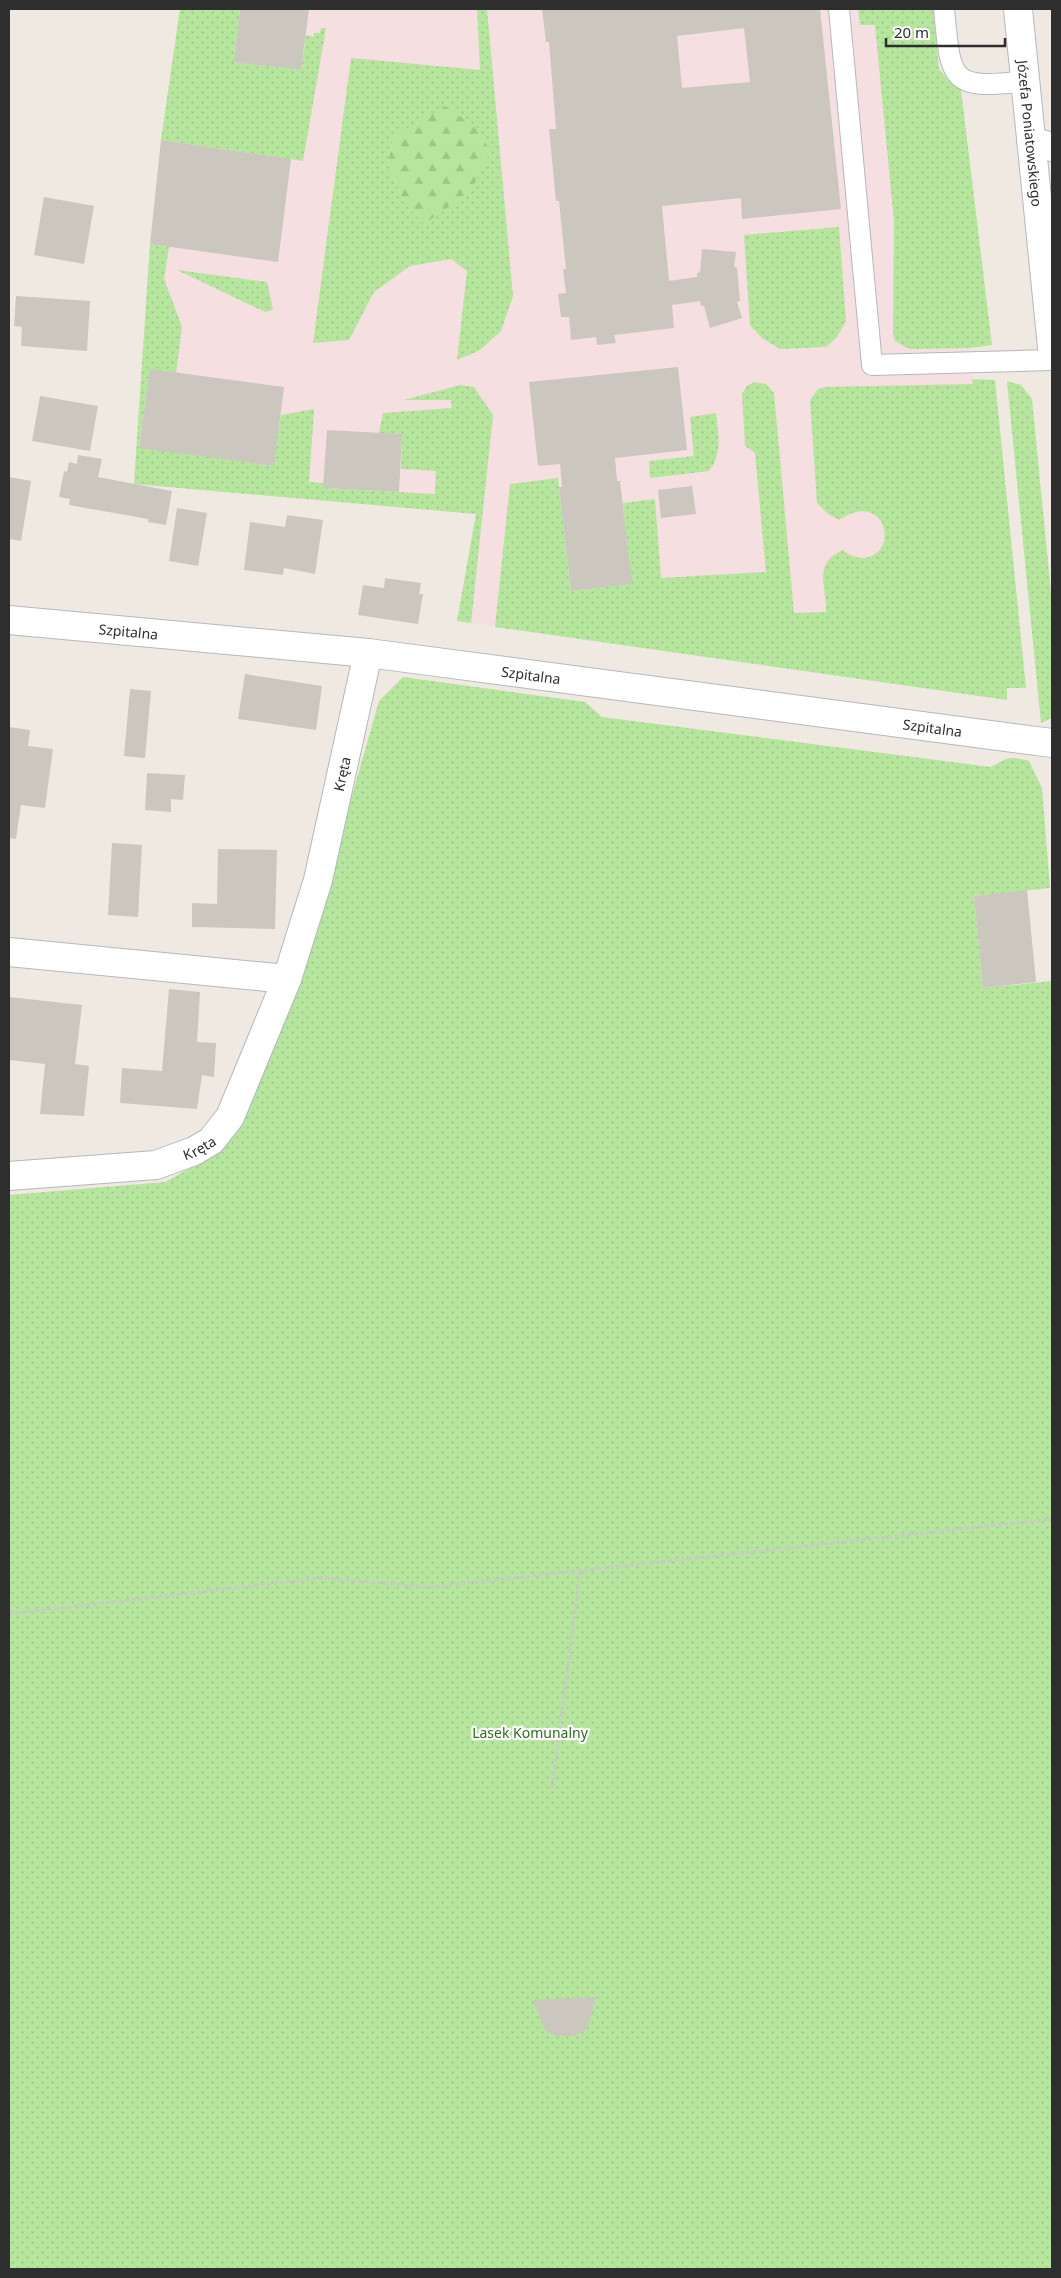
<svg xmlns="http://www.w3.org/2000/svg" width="1061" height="2278" viewBox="0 0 1061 2278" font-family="'Noto Sans',sans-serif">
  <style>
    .medical { fill: #f5dfe0 }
    .green { fill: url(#green-dots); fill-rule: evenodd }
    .forest { fill: url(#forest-firs) }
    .building { fill: #cbc7bf; fill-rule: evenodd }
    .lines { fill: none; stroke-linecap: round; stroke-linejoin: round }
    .lane-casing { stroke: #b4b7c1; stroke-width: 22 }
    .street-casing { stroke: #b4b7c1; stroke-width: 30 }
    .secondary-casing { stroke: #b4b7c1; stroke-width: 30 }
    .path { stroke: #c9c9c9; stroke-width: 3; stroke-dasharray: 4 2.5; stroke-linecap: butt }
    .lane { stroke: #fff; stroke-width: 20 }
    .street { stroke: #fff; stroke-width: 28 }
    .secondary { stroke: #fff; stroke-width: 28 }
    .labels { text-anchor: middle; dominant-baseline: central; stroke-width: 4.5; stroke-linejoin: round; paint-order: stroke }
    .street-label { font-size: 14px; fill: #2e2e2e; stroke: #fff }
    .park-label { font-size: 14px; fill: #2c6e1b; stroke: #fff }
  </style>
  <defs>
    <pattern id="green-dots" width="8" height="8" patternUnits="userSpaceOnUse" patternTransform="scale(1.25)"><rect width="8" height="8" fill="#b6e59e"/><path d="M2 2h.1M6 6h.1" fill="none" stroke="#9dc588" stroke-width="1.8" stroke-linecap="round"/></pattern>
    <pattern id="forest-firs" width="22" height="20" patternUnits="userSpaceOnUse" patternTransform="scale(1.25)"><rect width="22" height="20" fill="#b6e59e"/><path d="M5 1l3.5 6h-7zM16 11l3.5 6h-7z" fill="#9dc588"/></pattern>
  </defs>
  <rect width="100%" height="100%" fill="#efe9e1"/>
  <path class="medical" d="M 180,9 L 933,9 L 1007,700 L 457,621 L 476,514 L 134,483 L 150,244 L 161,140 Z"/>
  <path class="green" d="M 180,9 L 240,9 L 234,62 L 301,70 L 306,35 L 314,37 L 314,33 L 320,33 L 321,28 L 326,28 L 303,161 L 161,140 Z
    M 477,9 L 487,9 L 513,296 L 501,331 L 480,350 L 457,360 L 467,271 L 451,259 L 410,266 L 374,292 L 349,340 L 313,343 L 351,58 L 480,70 ZM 393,137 L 471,190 L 449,205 L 405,204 L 388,164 Z
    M 858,9 L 933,9 L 939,69 L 949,81 L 961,90 L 992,345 L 970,348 L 912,349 L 905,347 L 895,341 L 893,333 L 894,221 L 875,25 L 860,25 Z
    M 839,227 L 846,321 L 837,337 L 826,347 L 780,349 L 762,338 L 750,325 L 744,235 Z
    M 150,244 L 169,247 L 164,279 L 182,327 L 176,373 L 150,370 L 139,447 L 273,466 L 281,415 L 314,409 L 309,482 L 323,483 L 324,488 L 435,494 L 436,471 L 401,469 L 402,434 L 379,433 L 383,413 L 452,408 L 451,400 L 404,400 L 460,385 L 474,387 L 493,415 L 471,623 L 457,621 L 476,514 L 134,484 Z
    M 177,270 L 267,282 L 273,310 L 265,312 Z
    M 972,379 L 995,380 L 1026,688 L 1007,688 L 1007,700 L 495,627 L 510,484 L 558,478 L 571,591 L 631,584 L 623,503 L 655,499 L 661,578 L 766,572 L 755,453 L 745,446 L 742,394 L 747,386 L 754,382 L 766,384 L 774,393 L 794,613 L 826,612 C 827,588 812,563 843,550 C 849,556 856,558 864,558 C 901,554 886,488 839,520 L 828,514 L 817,503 L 810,400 L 818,389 L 825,387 L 973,384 Z
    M 1007,381 L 1021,385 L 1032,399 L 1052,603 L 1052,718 L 1041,723 Z
    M 716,413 C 718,436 723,452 709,471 L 650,478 L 649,461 L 694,456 L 690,417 Z
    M 403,677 L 585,702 L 602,717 L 991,767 C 1009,757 1009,756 1029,761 L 1042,788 L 1050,888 L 974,896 L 983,988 L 1052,981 L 1052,2269 L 9,2269 L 9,1195 L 165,1182 L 221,1151 L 255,1091 L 303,968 L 379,701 Z"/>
  <path class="forest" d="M 444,106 L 473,125 L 491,151 L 471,190 L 424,224 L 405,204 L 388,164 L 393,137 Z"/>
  <path class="building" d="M 240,9 L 309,9 L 301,70 L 234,62 Z
    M 542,9 L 820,9 L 841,209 L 742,219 L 741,198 L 662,206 L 669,281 L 697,277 L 697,273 L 700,272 L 702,249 L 736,252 L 734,267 L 737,268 L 740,301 L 737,302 L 742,318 L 710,328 L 704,306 L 701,306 L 700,301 L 672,305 L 674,328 L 614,335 L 616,343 L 597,345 L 596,337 L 571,340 L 569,317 L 561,317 L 558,294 L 566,293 L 563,269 L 566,269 L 559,201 L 556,201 L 549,129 L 556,129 L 549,42 L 546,42 ZM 744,28 L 750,82 L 682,88 L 677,36 Z
    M 161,140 L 291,159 L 278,262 L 150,244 Z
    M 44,197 L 94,206 L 84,264 L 34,255 Z
    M 16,296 L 90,301 L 87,351 L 21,346 L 22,327 L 14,326 Z
    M 678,367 L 687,450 L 615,458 L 617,481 L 620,481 L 632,584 L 571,591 L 559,487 L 562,487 L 560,464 L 538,466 L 529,382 Z
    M 150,369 L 284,387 L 274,466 L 139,448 Z
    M 40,396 L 98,406 L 90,451 L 32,441 Z
    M 327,430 L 402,434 L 399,492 L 323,488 Z
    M 78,455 L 102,459 L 98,477 L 172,491 L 166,525 L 148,522 L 148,519 L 69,505 L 70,499 L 59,497 L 64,471 L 67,472 L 69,462 L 77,464 Z
    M 9,477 L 31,481 L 21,541 L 9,539 Z
    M 692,486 L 696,514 L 661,518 L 658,490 Z
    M 177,508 L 207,513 L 198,566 L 169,561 Z
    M 287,515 L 323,520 L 315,574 L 284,568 L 283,575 L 244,570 L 250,522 L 285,527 Z
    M 385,578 L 421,583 L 419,594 L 423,594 L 418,624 L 358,615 L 363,585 L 384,588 Z
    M 245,674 L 322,686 L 316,730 L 238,719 Z
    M 130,689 L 151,691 L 145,758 L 124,756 Z
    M 9,727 L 30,730 L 28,746 L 53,749 L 45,808 L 21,805 L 16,839 L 9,838 Z
    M 147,773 L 185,775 L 183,800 L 171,799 L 171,812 L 145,810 Z
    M 112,843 L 142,845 L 138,917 L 108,915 Z
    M 218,849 L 277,850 L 275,929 L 192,927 L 192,903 L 217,904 Z
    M 1027,890 L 1036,982 L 983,988 L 974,896 Z
    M 169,989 L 200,992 L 197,1042 L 216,1043 L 214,1077 L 202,1075 L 197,1109 L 120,1103 L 122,1068 L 162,1071 Z
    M 9,997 L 82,1005 L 75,1064 L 89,1066 L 84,1116 L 40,1114 L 45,1064 L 9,1060 Z
    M 596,1997 L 587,2029 L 574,2036 L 556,2036 L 545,2030 L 533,2000 Z"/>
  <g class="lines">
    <defs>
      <path id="lane" d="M 839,9 L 872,365 L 1052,360
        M 944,9 C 951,79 948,91 1025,81"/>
      <g id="street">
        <path d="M 1031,141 L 1052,147"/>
        <path id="s1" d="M 9,620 L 368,653 L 1052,743"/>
        <path d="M 9,952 L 287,979"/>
        <path id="s2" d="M 9,1176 L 156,1165 L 194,1151 L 211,1141 L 230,1117 L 287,979 L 318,880 L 368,653"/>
      </g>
      <g id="secondary">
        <path id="s3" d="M 1018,9 L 1052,347"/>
      </g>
    </defs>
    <use href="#lane" class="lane-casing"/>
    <use href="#street" class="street-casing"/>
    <use href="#secondary" class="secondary-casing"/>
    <path class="path" d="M 9,1614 L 321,1578 L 430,1587 L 1052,1519
      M 552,1788 L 580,1571"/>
    <use href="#lane" class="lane"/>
    <use href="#street" class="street"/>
    <use href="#secondary" class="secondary"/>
  </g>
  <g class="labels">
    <g class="street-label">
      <text stroke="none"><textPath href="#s3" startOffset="125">Józefa Poniatowskiego</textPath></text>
      <text stroke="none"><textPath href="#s1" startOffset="120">Szpitalna</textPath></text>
      <text stroke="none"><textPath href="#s1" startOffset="525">Szpitalna</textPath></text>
      <text stroke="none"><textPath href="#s1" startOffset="930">Szpitalna</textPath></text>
      <text stroke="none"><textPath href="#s2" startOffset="600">Kręta</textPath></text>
      <text stroke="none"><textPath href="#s2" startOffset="194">Kręta</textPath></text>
    </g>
    <g class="park-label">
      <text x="530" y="1732">Lasek Komunalny</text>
    </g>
  </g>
  <rect width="1061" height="2278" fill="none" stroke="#2e2e2e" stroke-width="20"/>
  <path d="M886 38v8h119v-8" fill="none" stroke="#2e2e2e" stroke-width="2.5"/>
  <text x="894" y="38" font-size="15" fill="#2e2e2e" stroke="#ffffff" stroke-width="4" paint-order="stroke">20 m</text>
</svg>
